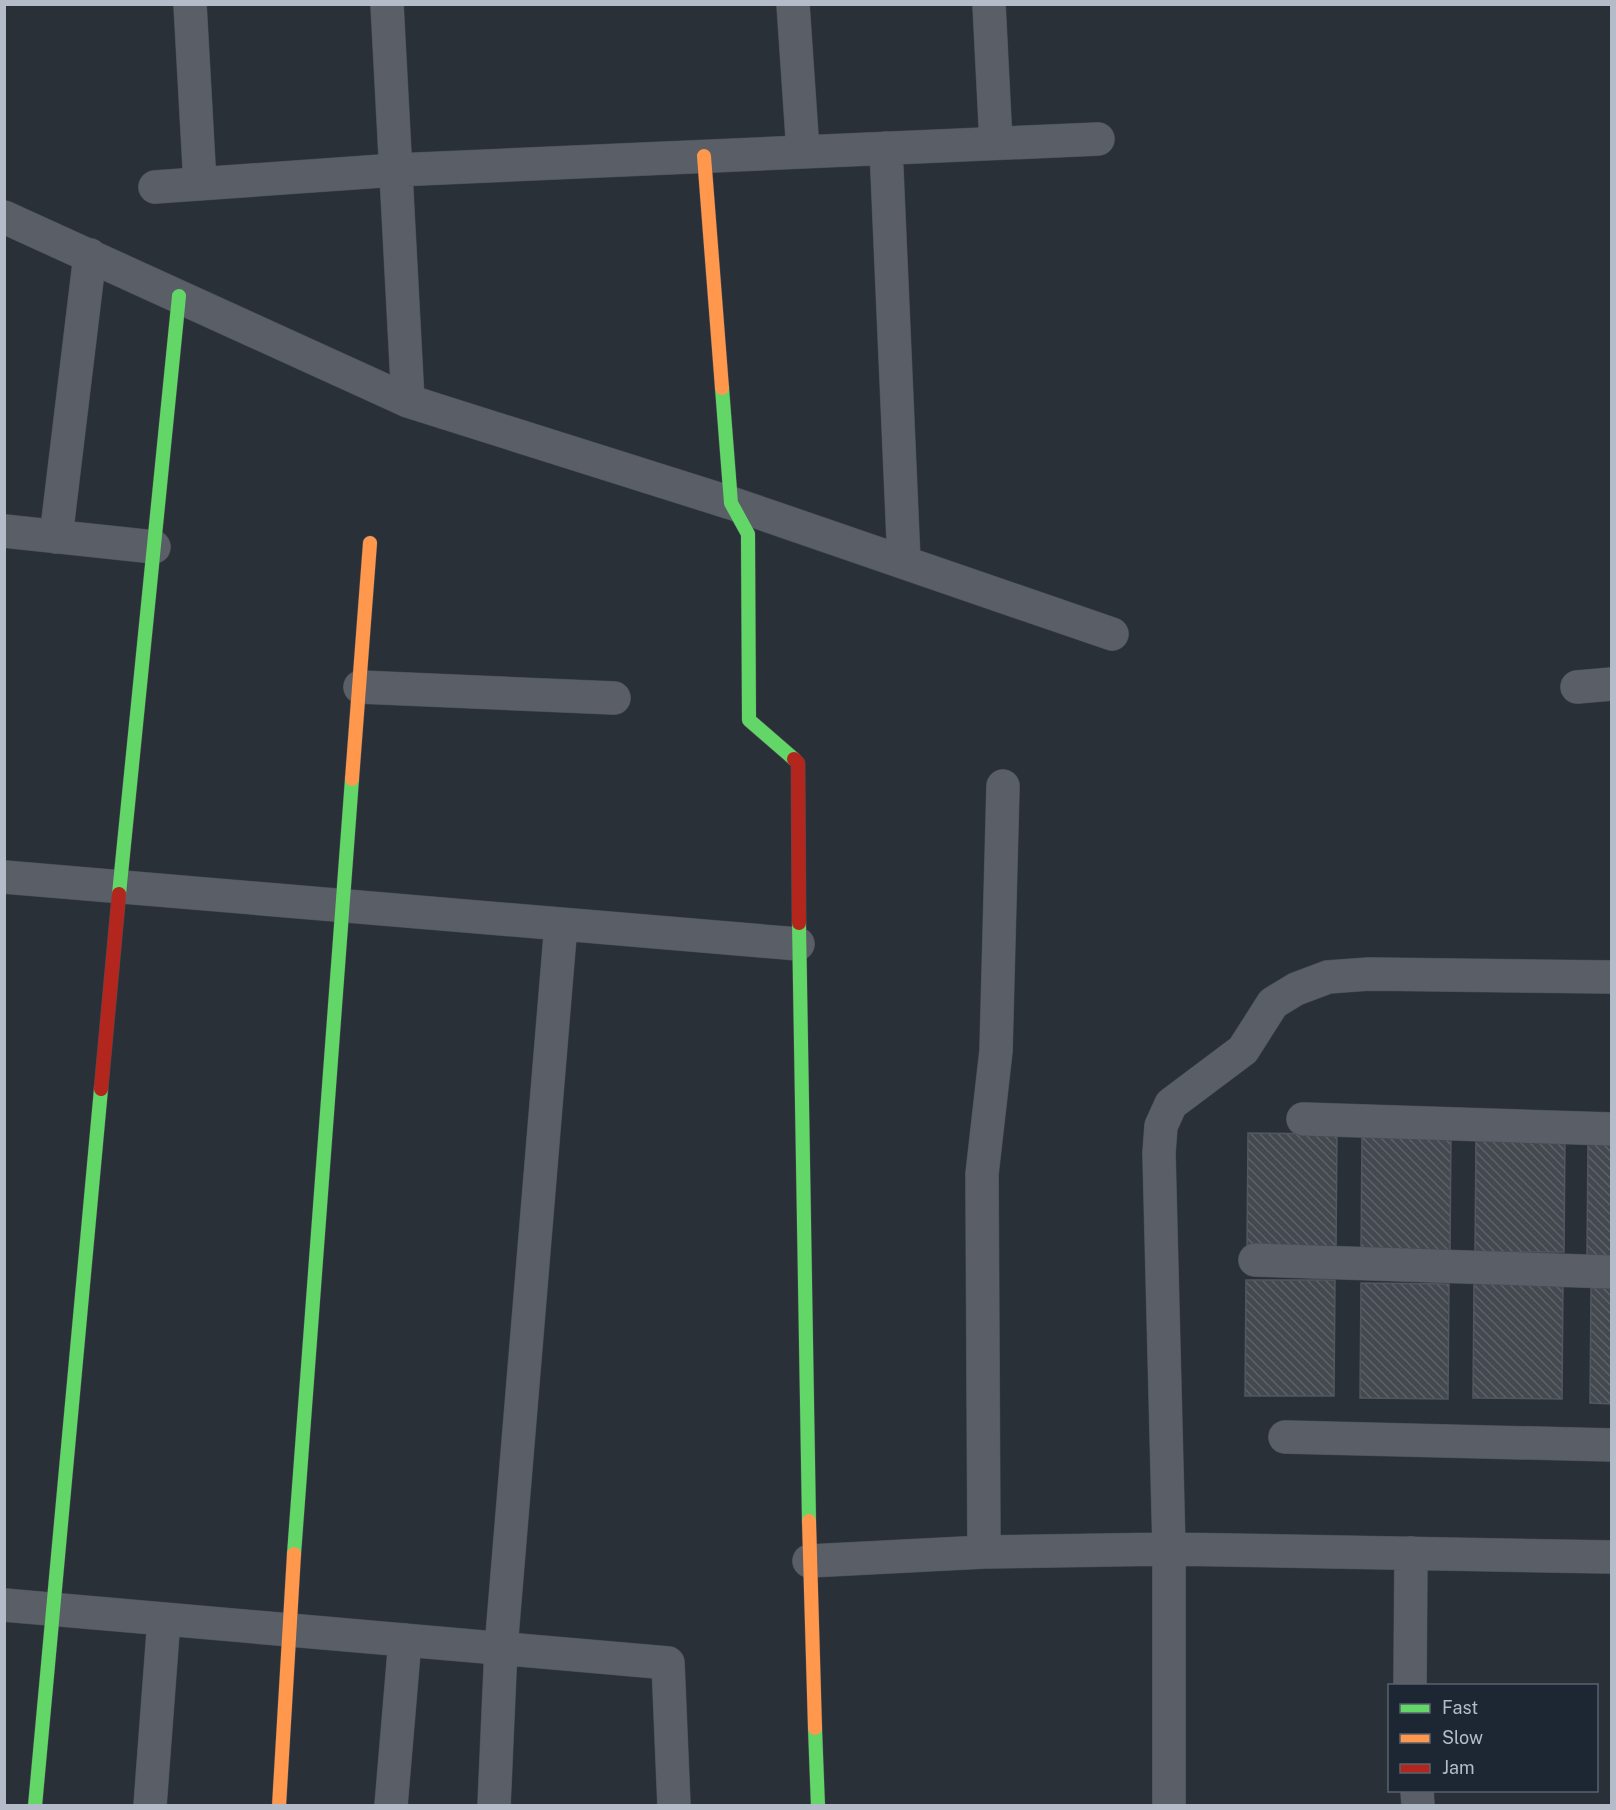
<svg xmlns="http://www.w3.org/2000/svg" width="1616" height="1810" viewBox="0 0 1616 1810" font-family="'Public Sans',sans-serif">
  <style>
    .building { fill: url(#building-back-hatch); stroke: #52575f; stroke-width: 1.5 }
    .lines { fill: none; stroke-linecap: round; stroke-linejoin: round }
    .street-casing { stroke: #484c53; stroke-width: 34 }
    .fast-casing { stroke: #484c53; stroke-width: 15 }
    .slow-casing { stroke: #484c53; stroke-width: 15 }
    .jam-casing { stroke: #484c53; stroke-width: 15 }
    .street { stroke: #5a5e66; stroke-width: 33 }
    .fast { stroke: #63d668; stroke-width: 14 }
    .slow { stroke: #ff974d; stroke-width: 14 }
    .jam { stroke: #b3261e; stroke-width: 14 }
  </style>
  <defs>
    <pattern id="building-back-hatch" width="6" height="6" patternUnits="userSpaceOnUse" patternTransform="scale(1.5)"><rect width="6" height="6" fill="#444950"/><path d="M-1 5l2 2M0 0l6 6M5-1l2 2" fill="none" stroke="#5d6168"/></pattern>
  </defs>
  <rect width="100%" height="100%" fill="#2a3038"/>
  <path class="building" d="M 1248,1133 L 1337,1134 L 1336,1250 L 1247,1249 Z
    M 1362,1134 L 1451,1135 L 1450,1251 L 1361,1250 Z
    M 1476,1137 L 1565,1137 L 1564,1252 L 1475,1252 Z
    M 1588,1142 L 1612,1142 L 1612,1258 L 1587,1257 Z
    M 1246,1280 L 1335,1280 L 1334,1396 L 1245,1396 Z
    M 1361,1283 L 1449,1284 L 1448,1399 L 1360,1398 Z
    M 1474,1283 L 1563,1284 L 1562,1399 L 1473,1398 Z
    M 1591,1288 L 1612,1288 L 1612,1404 L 1590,1403 Z"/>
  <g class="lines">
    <defs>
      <path id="street" d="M 190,4 L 200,184
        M 387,4 L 408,401
        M 793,4 L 803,152
        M 989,4 L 996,143
        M 886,148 L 904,562
        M 155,187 L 396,170 L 1098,139
        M 4,217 L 408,401 L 731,503 L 1112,634
        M 4,531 L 154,547
        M 56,537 L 90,255
        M 360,687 L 614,698
        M 1577,687 L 1612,684
        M 4,877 L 798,944
        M 1303,1119 L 1612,1129
        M 1255,1260 L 1612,1272
        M 1285,1437 L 1612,1445
        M 984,1552 L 982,1174 L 996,1051 L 1003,786
        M 809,1561 L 984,1552 L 1169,1549 L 1612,1557
        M 4,1605 L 668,1663 L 674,1806
        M 1410,1686 L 1411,1553
        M 1417,1790 L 1418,1806
        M 150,1806 L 164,1619
        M 391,1806 L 405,1640
        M 494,1806 L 501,1648 L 561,924
        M 1169,1806 L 1169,1549 L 1159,1153 L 1161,1126 L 1171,1104 L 1243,1050 L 1273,1003 L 1296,989 L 1328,977 L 1369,974 L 1612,977"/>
      <path id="fast" d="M 722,388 L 731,503 L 748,534 L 749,720 L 794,759
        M 119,894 L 179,296
        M 799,923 L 809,1521
        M 294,1554 L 352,779
        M 815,1728 L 818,1806
        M 35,1806 L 101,1089"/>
      <path id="slow" d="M 704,156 L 722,388
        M 352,779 L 370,543
        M 809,1521 L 815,1728
        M 279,1806 L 294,1554"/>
      <path id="jam" d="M 794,759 L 798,763 L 799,923
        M 101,1089 L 119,894"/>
    </defs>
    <use href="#street" class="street-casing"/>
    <use href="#fast" class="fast-casing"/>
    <use href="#slow" class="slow-casing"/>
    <use href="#jam" class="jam-casing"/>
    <use href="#street" class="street"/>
    <use href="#fast" class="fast"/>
    <use href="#slow" class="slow"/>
    <use href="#jam" class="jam"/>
  </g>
  <rect width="1616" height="1810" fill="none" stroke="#b4bcc9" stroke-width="12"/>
  <rect x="1388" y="1684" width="210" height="108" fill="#1d2633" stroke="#59626f" stroke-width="1.5"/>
  <rect x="1400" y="1704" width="30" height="9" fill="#63d668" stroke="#59626f" stroke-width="1.5"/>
  <text x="1442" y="1714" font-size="18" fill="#b4bcc9">Fast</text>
  <rect x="1400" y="1734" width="30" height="9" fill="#ff974d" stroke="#59626f" stroke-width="1.5"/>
  <text x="1442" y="1744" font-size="18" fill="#b4bcc9">Slow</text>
  <rect x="1400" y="1764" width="30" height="9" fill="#b3261e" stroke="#59626f" stroke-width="1.5"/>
  <text x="1442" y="1774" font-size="18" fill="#b4bcc9">Jam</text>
</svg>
